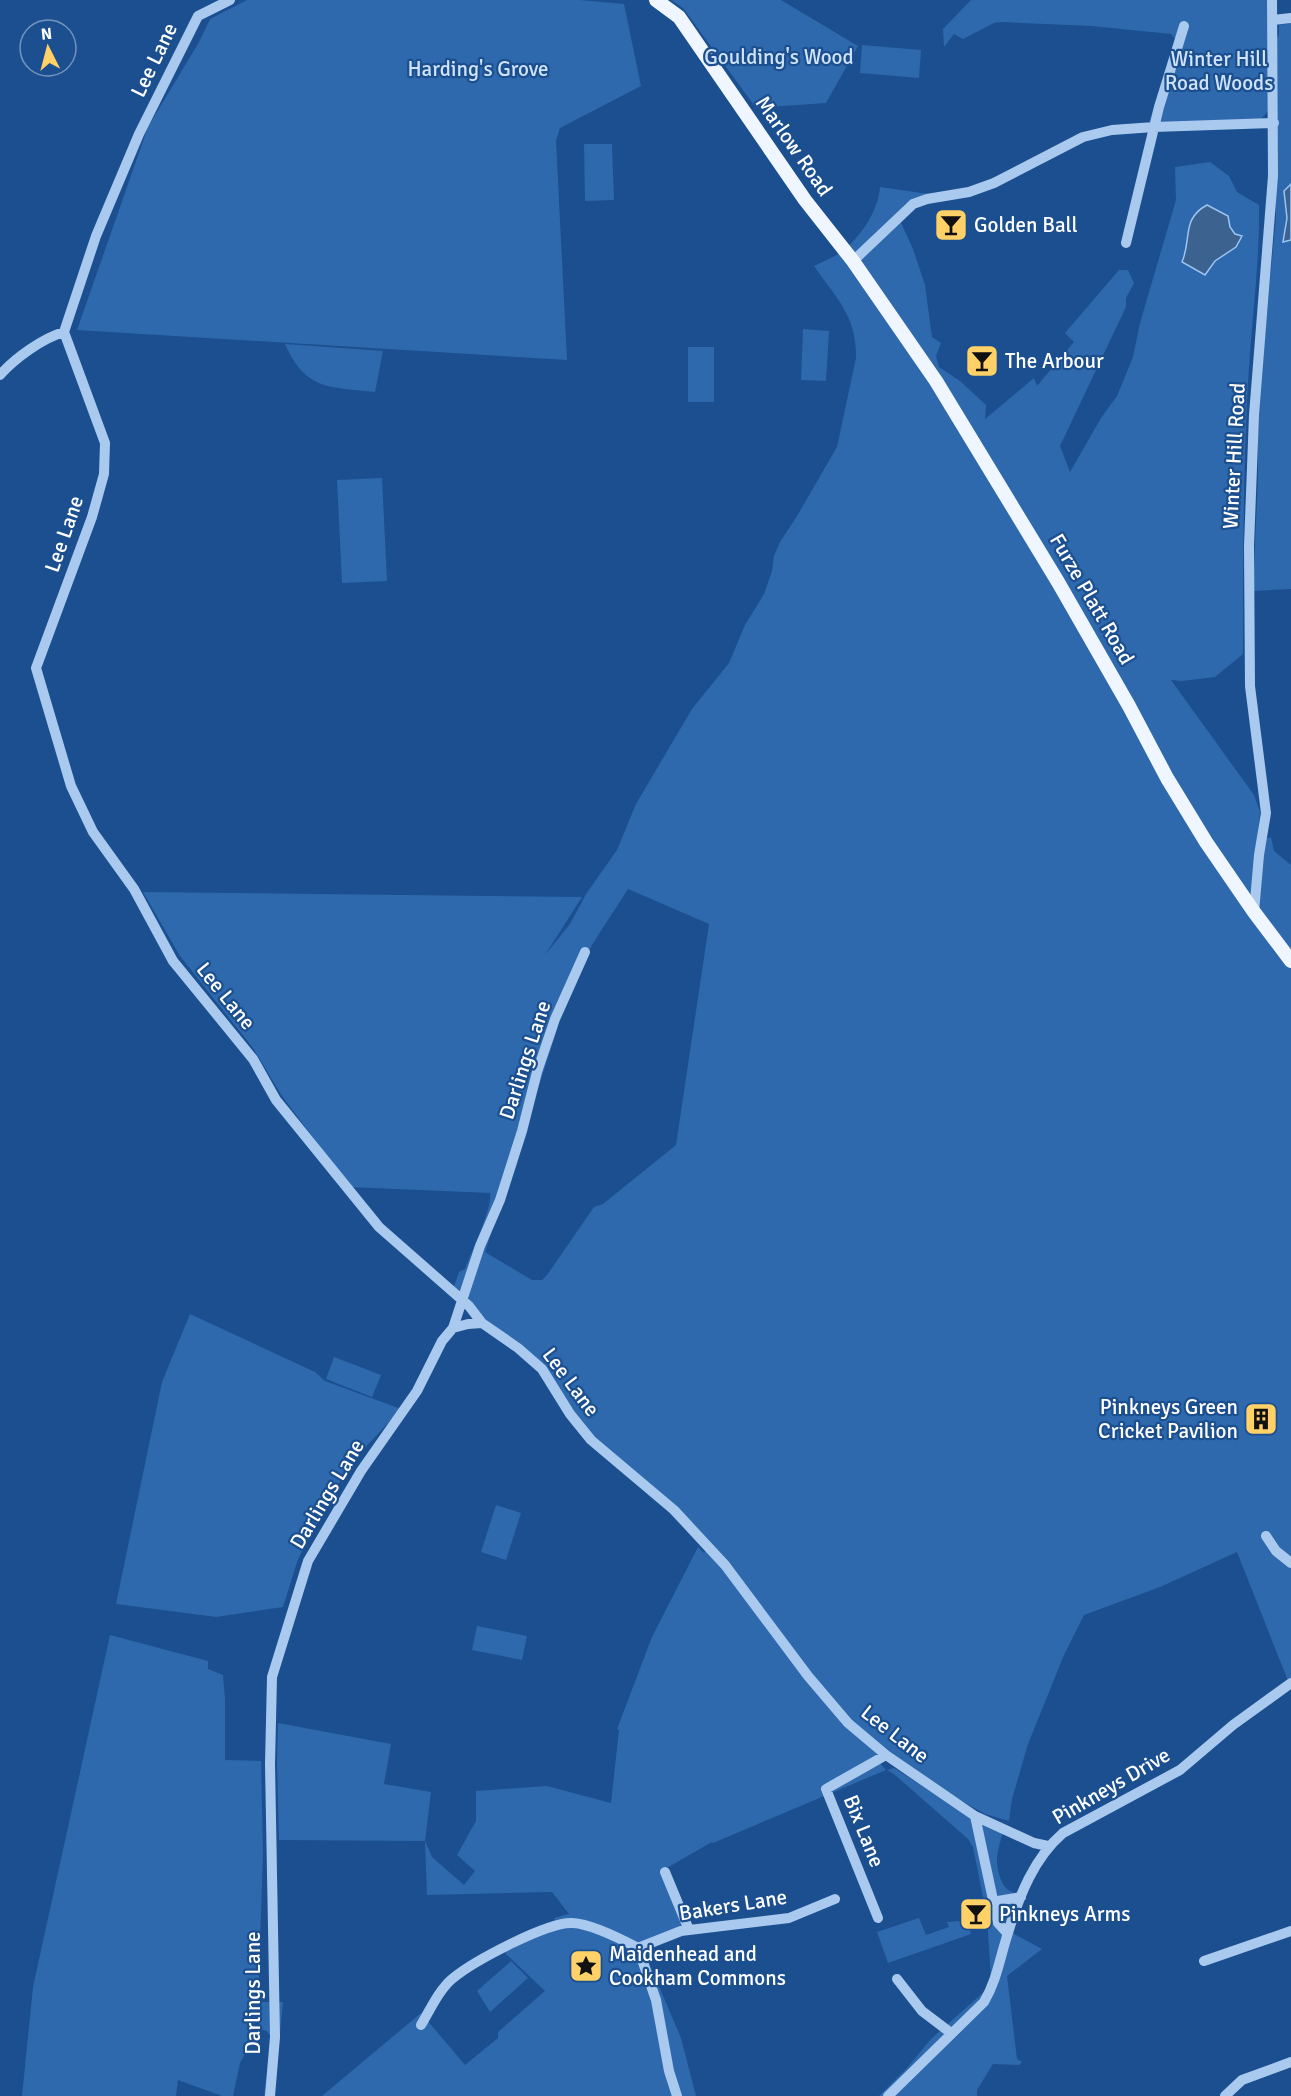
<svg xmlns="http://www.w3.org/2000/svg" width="1291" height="2096" viewBox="0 0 1291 2096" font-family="Signika,sans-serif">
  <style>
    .green { fill: #2e69ad; fill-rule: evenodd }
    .water { fill: #3c6290; stroke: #9cc4f0; stroke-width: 1.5 }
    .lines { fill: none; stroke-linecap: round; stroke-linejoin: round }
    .minor { stroke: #a9c9ee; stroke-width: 10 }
    .major { stroke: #f0f6ff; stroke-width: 14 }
    .labels { text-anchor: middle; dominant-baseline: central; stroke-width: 4.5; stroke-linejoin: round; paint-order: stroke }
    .park-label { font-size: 21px; fill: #cfe3fa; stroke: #1b4f8f }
    .street-label { font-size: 21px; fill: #fff; stroke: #1b4f8f }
    .poi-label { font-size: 21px; fill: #fff; stroke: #1b4f8f; text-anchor: start }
  </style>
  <rect width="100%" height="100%" fill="#1b4f8f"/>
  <path class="green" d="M 247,0 L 580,0 L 624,4 L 641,86 L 560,128 L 556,141 L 567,360 L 77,330 L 148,127 L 199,42 L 210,19 Z
    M 671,0 L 781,0 L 858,46 L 826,103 L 756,108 L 683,8 Z
    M 971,0 L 1267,0 L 1270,109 L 1260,120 L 1164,124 L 1149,122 L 1177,41 L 1171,34 L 1091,26 L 1001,22 L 994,23 L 963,39 L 954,34 L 944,47 L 943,29 Z
    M 1291,23 L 1291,589 L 1253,591 L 1258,478 L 1258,408 L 1276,217 L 1276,40 L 1279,35 L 1279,25 Z
    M 862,45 L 921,50 L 919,78 L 860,73 Z
    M 584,144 L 612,144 L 614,200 L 585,201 Z
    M 1210,162 L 1229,176 L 1237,192 L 1259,205 C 1260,265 1251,324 1248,383 C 1243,473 1243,564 1243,654 L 1215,677 L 1182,681 L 1171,680 L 1254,795 L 1260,812 L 1257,842 L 1271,837 L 1274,851 L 1291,865 L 1291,1679 L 1288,1681 L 1237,1552 L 1160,1587 L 1084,1615 L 1064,1655 L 1028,1744 L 1012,1799 L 1009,1821 L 985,1814 L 942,1790 L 852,1724 L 807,1670 L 756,1599 L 578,1422 L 556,1387 L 453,1289 L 459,1272 L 465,1269 C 471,1253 493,1207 490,1193 L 350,1187 L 282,1096 L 253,1048 L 180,956 L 143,892 L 582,897 L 545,955 L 570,924 L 586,894 L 617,850 L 636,804 L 692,709 L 729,663 L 745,625 L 764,594 L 772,571 L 774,556 L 780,542 L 797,516 L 837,447 L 856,358 C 857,316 836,298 814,266 C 822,262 832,258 840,253 C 860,238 878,212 880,187 L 929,194 L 905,204 L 897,214 L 913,249 L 925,285 L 932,337 L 941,343 L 936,356 L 939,367 L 960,381 L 986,405 L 985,419 L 1034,378 L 1037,386 L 1074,342 L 1065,333 L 1119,270 L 1128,270 L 1134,283 L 1126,298 L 1126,307 L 1060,446 L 1070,472 L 1101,418 L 1117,396 L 1133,357 L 1140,323 L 1176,200 L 1175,167 ZM 628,889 L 709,924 L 676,1145 L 603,1204 L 594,1207 L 547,1275 L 542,1280 L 532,1280 L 485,1252 L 557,1030 C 564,980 602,931 628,889 Z
    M 803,329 L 829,331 L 826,381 L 801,380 Z
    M 285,344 L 383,351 L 375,392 C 330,387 306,391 285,344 Z
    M 688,347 L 714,347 L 714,402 L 688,402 Z
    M 382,478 L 387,581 L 342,583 L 337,480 Z
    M 190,1314 L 315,1372 L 325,1381 L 401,1409 L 349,1465 L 298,1559 L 283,1607 L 216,1617 L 116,1604 L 162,1382 Z
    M 334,1357 L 381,1375 L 372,1397 L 326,1379 Z
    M 496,1505 L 521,1513 L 506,1560 L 481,1552 Z
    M 698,1547 L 704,1553 L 706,1550 L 880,1756 L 879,1762 L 886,1770 L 713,1843 L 712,1842 L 665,1869 L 686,1927 L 648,1948 L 647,1958 L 681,2038 L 696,2096 L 322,2096 L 421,2013 L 465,2065 L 498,2038 L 498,2032 L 545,1991 L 506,1954 L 504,1947 L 555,1920 L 554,1918 L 569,1914 L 552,1892 L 427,1895 L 425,1841 L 279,1840 L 277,1759 L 278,1723 L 391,1744 L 384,1784 L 431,1792 L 425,1841 L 432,1857 L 464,1885 L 475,1871 L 457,1855 L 476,1821 L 476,1791 L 547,1786 L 611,1803 L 619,1730 L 617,1729 L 652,1637 Z
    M 477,1626 L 527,1636 L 522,1660 L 472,1650 Z
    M 110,1635 L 208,1661 L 208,1669 L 223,1675 L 225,1699 L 225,1760 L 261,1761 L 263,1853 L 258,2006 L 253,2039 L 240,2063 L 233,2096 L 222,2096 L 178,2080 L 176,2096 L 22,2096 L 33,1987 Z
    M 894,1768 L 938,1796 L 1003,1831 C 1001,1840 997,1851 997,1860 C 997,1871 1002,1890 1013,1892 L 1015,1902 L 1005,1929 L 1042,1949 L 1007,1976 L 1017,2059 L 1022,2062 L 1019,2065 L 993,2064 L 977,2090 L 977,2096 L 879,2096 L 907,2068 L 931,2039 L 985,1991 L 991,1979 L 987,1917 L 973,1847 L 968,1839 L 895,1775 L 887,1770 Z
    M 919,1918 L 926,1935 L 949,1927 L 947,1922 L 960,1921 L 969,1926 L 971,1934 L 888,1963 L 877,1932 Z
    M 511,1961 L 528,1978 L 490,2012 L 477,1991 Z
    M 261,2002 L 283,2002 L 274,2096 L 264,2096 L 271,2037 L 267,2031 L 259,2029 Z"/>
  <path class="water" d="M 1291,184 L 1291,240 L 1283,242 L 1287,218 L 1284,191 Z
    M 1207,205 L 1228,216 L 1230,227 L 1235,234 L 1242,236 L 1236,247 L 1215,261 L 1205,275 L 1182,262 C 1192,239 1181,219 1207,205 Z"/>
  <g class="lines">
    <path class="minor" d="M 230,0 L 198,16 L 139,134 L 96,236 L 64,332 L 105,443 L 104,474 L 92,517 L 36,668 L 71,786 L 93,832 L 134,889 L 173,961 L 253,1059 L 276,1100 L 379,1227 L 469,1306 L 482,1323 L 518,1348 L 542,1369 L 570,1414 L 591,1440 L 674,1510 L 725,1565 L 808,1676 L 848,1723 L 886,1755 L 975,1816 L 1034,1843 L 1048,1846
      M 1273,20 L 1291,18
      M 1126,243 L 1159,107 L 1184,26
      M 853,261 L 913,204 L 927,199 L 969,192 L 994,183 L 1083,137 L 1112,130 L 1154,127 L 1274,123
      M 0,375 C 15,358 43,338 64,332
      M 1254,912 L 1259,855 L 1266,813 L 1250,686 L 1249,546 L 1254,415 L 1273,176 L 1272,0
      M 453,1328 L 468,1324 L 482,1323
      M 1266,1536 L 1276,1551 L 1291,1563
      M 975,1816 L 998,1923 L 1007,1933
      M 665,1872 L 689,1930
      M 992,1902 L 1021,1897
      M 878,1918 L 826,1789 L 886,1755
      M 638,1948 L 681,1931 L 789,1918 L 835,1899
      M 1204,1961 L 1291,1931
      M 897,1979 L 922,2011 L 951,2033
      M 421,2025 C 430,2010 439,1990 452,1979 C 472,1962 548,1921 573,1923 C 592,1924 621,1939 638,1948 L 656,2000 L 669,2071 L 677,2096
      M 270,2096 L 275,2037 L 270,1764 L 272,1677 L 308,1561 L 361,1471 L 417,1391 L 442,1341 L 453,1328 L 480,1246 L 500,1200 L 522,1131 L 537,1072 L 555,1019 L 585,952
      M 888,2096 L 984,2002 C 997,1980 1000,1957 1008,1933 C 1019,1896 1034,1858 1063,1833 L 1180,1770 L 1233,1725 L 1291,1683
      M 1225,2096 L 1242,2080 L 1291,2062"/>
    <path class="major" d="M 656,0 L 679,17 L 805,200 L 853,261 L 936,381 L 1058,582 L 1129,706 L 1167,778 L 1206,842 L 1254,912 L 1291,961"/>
  </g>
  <defs>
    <symbol id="bar-square" viewBox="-11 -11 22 22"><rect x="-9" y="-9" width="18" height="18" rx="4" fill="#ffd166" stroke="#1b4f8f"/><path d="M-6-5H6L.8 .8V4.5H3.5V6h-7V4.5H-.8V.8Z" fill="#111"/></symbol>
    <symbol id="building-square" viewBox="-11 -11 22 22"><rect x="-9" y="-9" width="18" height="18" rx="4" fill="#ffd166" stroke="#1b4f8f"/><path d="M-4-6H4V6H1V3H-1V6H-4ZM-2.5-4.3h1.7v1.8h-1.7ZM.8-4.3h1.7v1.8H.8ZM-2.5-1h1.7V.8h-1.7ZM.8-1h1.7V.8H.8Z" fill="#111"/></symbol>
    <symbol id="sight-square" viewBox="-11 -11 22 22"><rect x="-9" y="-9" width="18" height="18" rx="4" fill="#ffd166" stroke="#1b4f8f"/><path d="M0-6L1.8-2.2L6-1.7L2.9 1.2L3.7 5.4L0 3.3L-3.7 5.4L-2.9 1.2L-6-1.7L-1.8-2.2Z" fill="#111"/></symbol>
  </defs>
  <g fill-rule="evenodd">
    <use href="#bar-square" x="932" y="206" width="38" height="38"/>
    <use href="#bar-square" x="963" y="342" width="38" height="38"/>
    <use href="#building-square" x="1242" y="1400" width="38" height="38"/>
    <use href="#bar-square" x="957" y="1895" width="38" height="38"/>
    <use href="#sight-square" x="567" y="1947" width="38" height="38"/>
  </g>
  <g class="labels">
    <g class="park-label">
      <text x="779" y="57">Goulding's Wood</text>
      <text x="1219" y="59">Winter Hill<tspan x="1219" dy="24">Road Woods</tspan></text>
      <text x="478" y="69">Harding's Grove</text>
    </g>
    <g class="street-label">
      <text transform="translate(154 60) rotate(-64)">Lee Lane</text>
      <text transform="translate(794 146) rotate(55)">Marlow Road</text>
      <text transform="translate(1234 456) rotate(-87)">Winter Hill Road</text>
      <text transform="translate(64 534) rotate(-71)">Lee Lane</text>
      <text transform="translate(1092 599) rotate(60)">Furze Platt Road</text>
      <text transform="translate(226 996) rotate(51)">Lee Lane</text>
      <text transform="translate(525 1060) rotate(-72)">Darlings Lane</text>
      <text transform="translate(571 1382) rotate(53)">Lee Lane</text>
      <text transform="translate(327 1494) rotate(-59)">Darlings Lane</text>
      <text transform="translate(895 1734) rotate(38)">Lee Lane</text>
      <text transform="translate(1111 1786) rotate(-30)">Pinkneys Drive</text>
      <text transform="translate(864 1831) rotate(68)">Bix Lane</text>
      <text transform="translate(733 1905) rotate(-9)">Bakers Lane</text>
      <text transform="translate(253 1993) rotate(-90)">Darlings Lane</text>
    </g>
    <g class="poi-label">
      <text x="974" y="225">Golden Ball</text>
      <text x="1005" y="361">The Arbour</text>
      <text x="1238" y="1407" text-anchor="end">Pinkneys Green<tspan x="1238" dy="24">Cricket Pavilion</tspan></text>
      <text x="999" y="1914">Pinkneys Arms</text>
      <text x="609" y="1954">Maidenhead and<tspan x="609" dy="24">Cookham Commons</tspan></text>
    </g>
  </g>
  <g transform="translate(48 48) rotate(354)"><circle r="28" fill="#1b4f8f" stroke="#7695bc" stroke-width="1.5"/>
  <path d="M0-4.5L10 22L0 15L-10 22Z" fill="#ffd166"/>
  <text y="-9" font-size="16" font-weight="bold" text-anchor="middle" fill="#ffffff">N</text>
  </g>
</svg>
